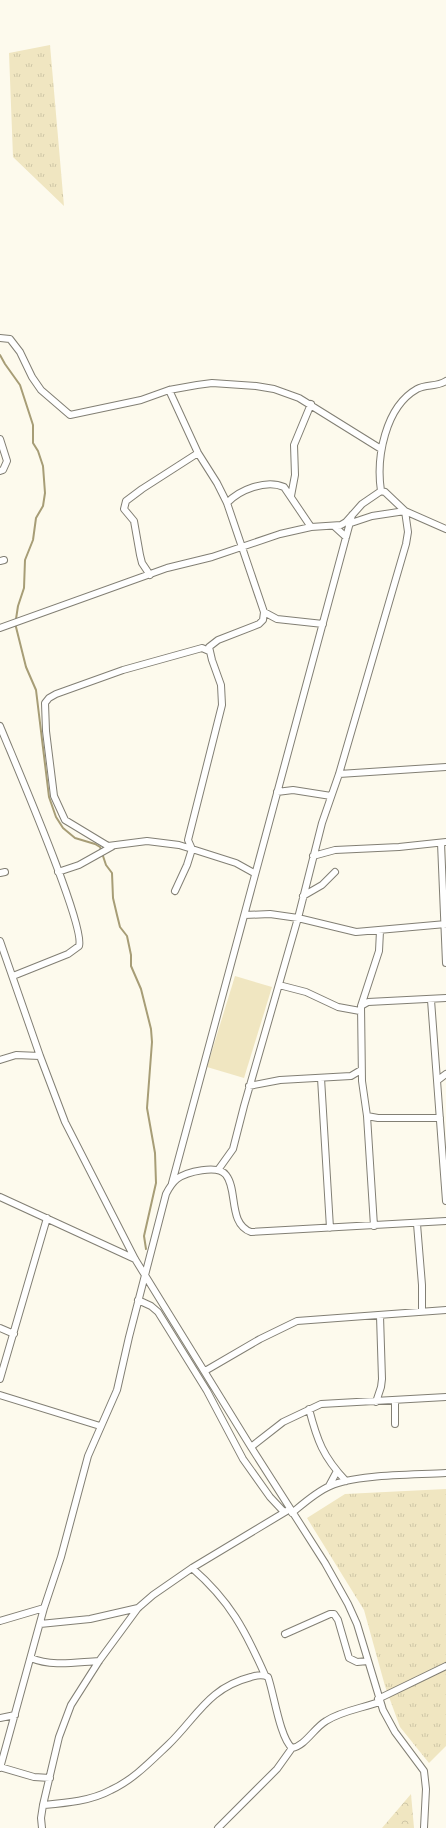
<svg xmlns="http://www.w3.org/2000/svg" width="446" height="1828" viewBox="0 0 446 1828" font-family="'Noto Sans',sans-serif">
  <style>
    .grass { fill: url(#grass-tufts) }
    .forest { fill: url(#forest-crowns) }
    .pitch { fill: #f0e6c1 }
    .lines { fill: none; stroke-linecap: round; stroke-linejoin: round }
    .stream { stroke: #a79d76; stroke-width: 2 }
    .minor-casing { stroke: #827f74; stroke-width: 8 }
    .minor { stroke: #fff; stroke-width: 6 }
  </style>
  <defs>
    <pattern id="grass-tufts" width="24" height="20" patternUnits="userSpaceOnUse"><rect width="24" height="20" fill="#f0e6c1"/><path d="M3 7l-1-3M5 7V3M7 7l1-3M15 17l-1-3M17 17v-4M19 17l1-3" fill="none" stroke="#cec6a6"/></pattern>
    <pattern id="forest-crowns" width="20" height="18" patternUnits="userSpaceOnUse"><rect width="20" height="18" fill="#f0e6c1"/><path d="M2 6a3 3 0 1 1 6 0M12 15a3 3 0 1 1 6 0" fill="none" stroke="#cec6a6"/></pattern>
  </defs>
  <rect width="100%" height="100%" fill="#fdfaed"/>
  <path class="grass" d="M 50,45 L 64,206 L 13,157 L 9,53 Z
    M 446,1489 L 446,1746 L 429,1763 L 400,1727 L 385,1686 L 364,1610 L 307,1518 L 345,1494 Z"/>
  <path class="forest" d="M 411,1794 L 414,1828 L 382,1828 Z"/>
  <path class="pitch" d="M 235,976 L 272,987 L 244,1078 L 207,1067 Z"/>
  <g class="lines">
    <path class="stream" d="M 0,355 L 5,364 L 20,385 L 33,425 L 33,443 L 38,451 L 43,466 L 45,493 L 43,506 L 36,518 L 33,540 L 25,560 L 24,588 L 18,606 L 16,619
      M 15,623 L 26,667 L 36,690 L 49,797 L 56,817 L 63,828 L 75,838 L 95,844 L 100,847 L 106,865 L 112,873 L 113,898 L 117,915 L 120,927 L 127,936 L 131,955 L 131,966 L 141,989 L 151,1029 L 152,1042 L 147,1108 L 155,1153 L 156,1183 L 144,1236 L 146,1249"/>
    <defs>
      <path id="minor" d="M 0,338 L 10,339 L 20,352 L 32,377 L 41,390 L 70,415 L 141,400 L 169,390 L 197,385 L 212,383 L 256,386 L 274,389 L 299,398 L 381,449
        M 169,390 L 198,453 L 217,483 L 227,503 L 264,612 L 263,620 L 259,624 L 218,640 L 209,647 L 212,660 L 221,685 L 222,705 L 188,840 L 192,849 L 236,863 L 254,873
        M 0,439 L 7,461 L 3,470 L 0,471
        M 381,491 C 376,458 385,407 417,389 C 426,384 437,387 446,381
        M 291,496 L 295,475 L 294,445 L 311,404
        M 227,503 C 239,490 266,479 284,487 L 311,527
        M 334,526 L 346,537
        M 0,561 L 4,560
        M 150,575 L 142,563 L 140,555 L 134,521 L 124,509 L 126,501 L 142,489 L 198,453
        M 264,612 L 277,619 L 323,624
        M 0,628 L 167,568 L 212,557 L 280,534 L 311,527 L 341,525 L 346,522 L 362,504 L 381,491 L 385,492 L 405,511 L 446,529
        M 0,726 C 12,756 86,926 79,946 L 68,954 L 13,976
        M 339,774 L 446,767
        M 277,792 L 293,790 L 331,796
        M 441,843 L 446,963
        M 313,856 L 335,850 L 399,847 L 446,842
        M 58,872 L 79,865 L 113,846
        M 0,873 L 5,872
        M 175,891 L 187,865 L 192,849 L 179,845 L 147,841 L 108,846 L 65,820 L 54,796 L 46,731 L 45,703 L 49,698 L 56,694 L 123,670 L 202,648 L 209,651
        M 303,896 L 322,885 L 335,872
        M 245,915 L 270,914 L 298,918 L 356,932 L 446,924
        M 0,941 L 40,1056 L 65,1122 L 135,1259 L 251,1447 L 325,1563 L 348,1604 L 357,1624 L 383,1710 L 395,1732 L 424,1771 L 426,1789 L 424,1828
        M 279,985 L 306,992 L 338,1007 L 360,1011
        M 431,1000 L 446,1201
        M 361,1006 L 379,951 L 380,931
        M 0,1060 L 16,1055 L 40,1056
        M 321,1078 L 330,1228
        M 438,1080 L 446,1074
        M 249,1086 L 280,1080 L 351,1076 L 361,1070
        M 367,1116 L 378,1118 L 440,1118
        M 218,1170 L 233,1149 L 244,1106 L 298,918 L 322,823 L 339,774 L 406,544 L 408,532 L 405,511 L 372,516 L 351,523
        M 172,1183 L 352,515
        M 0,1197 L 135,1259
        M 417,1224 L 422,1285 L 422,1311
        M 374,1226 L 367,1116 L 362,1081 L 361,1006 L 368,1002 L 446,998
        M 138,1300 L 151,1306 L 158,1312 L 207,1391 L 243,1459 L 270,1497 L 284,1512
        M 0,1328 L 14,1334
        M 205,1371 L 260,1339 L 297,1321 L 446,1310
        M 0,1379 L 47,1218
        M 0,1395 L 100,1426
        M 395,1400 L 395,1424
        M 376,1402 L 381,1387 L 382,1379 L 380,1316
        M 309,1409 C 317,1440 323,1457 346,1481
        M 251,1447 L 283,1422 L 321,1404 L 446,1397
        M 329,1486 L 337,1471
        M 292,1513 C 304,1503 316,1492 330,1486 C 356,1474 416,1475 446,1473
        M 192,1568 C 230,1601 245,1630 265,1675
        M 0,1621 L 44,1608 L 61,1557 L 88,1456 L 117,1390 L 129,1337 L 166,1194 C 169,1188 172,1183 177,1179 C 186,1172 218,1164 226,1175 C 238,1190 228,1224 251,1232 L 446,1221
        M 40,1624 L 90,1619 L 138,1608
        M 285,1634 L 330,1614 L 334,1614 L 338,1620 L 349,1658 L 357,1662 L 368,1661
        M 31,1658 C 52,1667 77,1662 99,1661
        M 378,1699 L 446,1666
        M 0,1718 L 15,1715
        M 0,1767 L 34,1777 L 50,1778
        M 0,1768 L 44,1608
        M 43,1805 C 66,1803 91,1801 111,1790 C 133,1780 151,1761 168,1745 C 197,1717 208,1688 251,1677 C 257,1675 263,1674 268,1677 C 274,1694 280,1738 292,1748 C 305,1746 314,1728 326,1721 C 341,1711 363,1708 379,1702
        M 42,1828 L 41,1818 L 43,1805 L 59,1737 L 71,1705 L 99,1661 L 138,1608 L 153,1595 L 192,1568 L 290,1509
        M 218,1828 L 277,1769 L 292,1748"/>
    </defs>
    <use href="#minor" class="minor-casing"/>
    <use href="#minor" class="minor"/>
  </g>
</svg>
